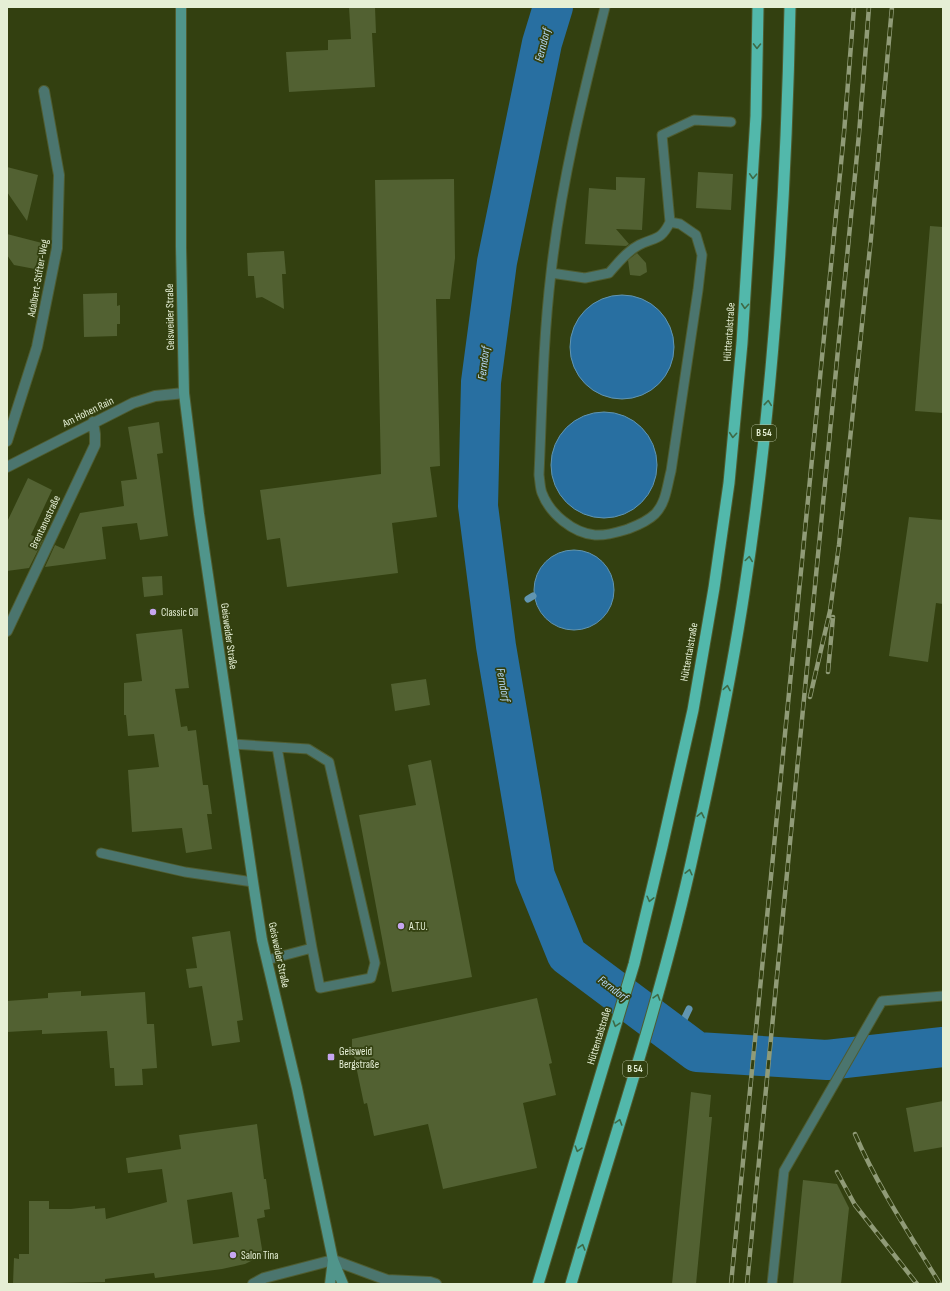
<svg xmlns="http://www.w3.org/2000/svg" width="950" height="1291" viewBox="0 0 950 1291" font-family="'Sofia Sans Condensed',sans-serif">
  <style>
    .water { fill: #286fa1; stroke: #6195b1 }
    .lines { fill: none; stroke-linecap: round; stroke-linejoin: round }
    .stream { stroke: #6195b1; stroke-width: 7 }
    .river { stroke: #286fa1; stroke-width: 40 }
    .building { fill: #526132; fill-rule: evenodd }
    .service-casing { stroke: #4f5c30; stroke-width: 11 }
    .minor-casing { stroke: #4f5c30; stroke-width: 12 }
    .secondary-casing { stroke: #4f5c30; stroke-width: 12 }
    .trunk-casing { stroke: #4f5c30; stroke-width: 13 }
    .service { stroke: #4b756e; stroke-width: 9 }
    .minor { stroke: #4b756e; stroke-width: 10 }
    .secondary { stroke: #50958b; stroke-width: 10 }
    .trunk { stroke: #52b8ab; stroke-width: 11 }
    .rail-casing { stroke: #909b77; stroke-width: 4.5 }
    .rail { stroke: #334010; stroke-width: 3; stroke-dasharray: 9; stroke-linecap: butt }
    .oneway { stroke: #3e6a46 }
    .poi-dot { fill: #c6a6f0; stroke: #334010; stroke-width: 1.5 }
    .labels { text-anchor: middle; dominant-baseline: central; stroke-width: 3.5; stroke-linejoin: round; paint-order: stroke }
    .shield { fill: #334010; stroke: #b0ba9a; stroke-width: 1 }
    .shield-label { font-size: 10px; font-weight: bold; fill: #e5efd5 }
    .street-label { font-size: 11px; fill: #e5efd5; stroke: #334010 }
    .poi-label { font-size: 11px; fill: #e5efd5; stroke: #334010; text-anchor: start }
    .water-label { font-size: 12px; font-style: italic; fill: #b6d8f5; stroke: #334010 }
  </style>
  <rect width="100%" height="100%" fill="#334010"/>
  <path class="water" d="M570 347a52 52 0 1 1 104 0a52 52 0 1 1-104 0Z
    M551 465a53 53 0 1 1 106 0a53 53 0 1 1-106 0Z
    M534 590a40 40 0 1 1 80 0a40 40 0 1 1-80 0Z"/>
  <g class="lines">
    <path class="stream" d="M 528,599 L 533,596
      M 492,619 L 507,611
      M 676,1036 L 689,1009"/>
    <path class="river" d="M 553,7 L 542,43 L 497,262 L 481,382 L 478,506 L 496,646 L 535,876 L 567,955 L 697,1052 L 827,1060 L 943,1047"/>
  </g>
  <path class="building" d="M 349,7 L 375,7 L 376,33 L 372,33 L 375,87 L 289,92 L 286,52 L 328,50 L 328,40 L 351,39 Z
    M 7,167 L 38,175 L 27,221 L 7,192 Z
    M 698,172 L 733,174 L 731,210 L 696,208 Z
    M 616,177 L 645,178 L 642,230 L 616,229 L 629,244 L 626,246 L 585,244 L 589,188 L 616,190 Z
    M 454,179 L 455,258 L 450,299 L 436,299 L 440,466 L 430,467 L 437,517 L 392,523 L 398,573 L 287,587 L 280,538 L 267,540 L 260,490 L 381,474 L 375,180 Z
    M 930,226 L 943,227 L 943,413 L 915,411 Z
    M 7,234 L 42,243 L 35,269 L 14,265 L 7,255 Z
    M 284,251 L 286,274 L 282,274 L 284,309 L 262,297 L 256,298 L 254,276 L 248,276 L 247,253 Z
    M 637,253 L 646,263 L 647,272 L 640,276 L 630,275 L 628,260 Z
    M 117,293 L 117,306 L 120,305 L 120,324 L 117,324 L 117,336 L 84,337 L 83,294 Z
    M 159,422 L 163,453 L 157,454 L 168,536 L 140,540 L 137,523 L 102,527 L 106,559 L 45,567 L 55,545 L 64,549 L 80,513 L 124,506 L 121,481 L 137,479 L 128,427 Z
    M 28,478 L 52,490 L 31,535 L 43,540 L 29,568 L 7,571 L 7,522 Z
    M 909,517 L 943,520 L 943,604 L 936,603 L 928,662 L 889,656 Z
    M 162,576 L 163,595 L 144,597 L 142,577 Z
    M 182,629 L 189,688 L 175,689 L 181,727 L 187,726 L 188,731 L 196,730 L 203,785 L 208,785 L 212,814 L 207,814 L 212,849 L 186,853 L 182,828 L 132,832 L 128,770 L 159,767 L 154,734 L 128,736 L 126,715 L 124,715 L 124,683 L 142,681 L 136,634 Z
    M 426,679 L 430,705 L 395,711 L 391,684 Z
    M 431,760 L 472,977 L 392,992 L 359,815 L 416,805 L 408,765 Z
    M 230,931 L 243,1020 L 237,1021 L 240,1042 L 212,1046 L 202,986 L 189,988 L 186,969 L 197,968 L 192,937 Z
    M 81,991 L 81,996 L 145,992 L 147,1024 L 154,1024 L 157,1068 L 142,1069 L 143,1085 L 115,1086 L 114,1068 L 110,1068 L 107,1031 L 42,1034 L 42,1030 L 7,1032 L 7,1001 L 48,998 L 48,993 Z
    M 537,998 L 552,1063 L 549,1064 L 556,1095 L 523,1103 L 537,1168 L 443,1189 L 428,1124 L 374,1136 L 367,1103 L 364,1104 L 352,1047 L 352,1039 Z
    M 691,1092 L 711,1095 L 709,1117 L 712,1117 L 696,1284 L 672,1284 Z
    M 943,1101 L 943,1147 L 914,1152 L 906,1108 Z
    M 257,1124 L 264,1179 L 266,1179 L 270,1209 L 264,1210 L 265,1217 L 257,1219 L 263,1255 L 245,1264 L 222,1269 L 155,1278 L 154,1273 L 105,1279 L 105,1282 L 13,1284 L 14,1258 L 19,1259 L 19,1254 L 29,1254 L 29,1201 L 49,1201 L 49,1209 L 71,1209 L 95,1206 L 95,1209 L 105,1208 L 106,1219 L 167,1202 L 162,1169 L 128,1173 L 126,1158 L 181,1149 L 179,1135 ZM 232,1192 L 239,1237 L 193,1244 L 187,1200 Z
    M 803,1180 L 837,1184 L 849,1208 L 841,1284 L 793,1284 Z"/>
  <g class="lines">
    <defs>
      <path id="service" d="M 605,7 C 583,95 561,183 551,273 C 543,340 542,408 539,475 C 540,481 540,488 542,493 C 550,514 573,533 595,535 C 606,536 618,532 628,529 C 636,526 649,520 655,514 C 666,503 667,486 671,471 L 698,290 L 702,255 L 696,235 L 680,224 L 670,222
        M 551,273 L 585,278 L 609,273 C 618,263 627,251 639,245 C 655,237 661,241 670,222 L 662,135 L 694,120 L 731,122
        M 233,744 L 308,749 L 329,762 L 375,963 L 371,978 L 320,988 L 312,948 L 267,960
        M 277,747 L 312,948
        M 101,853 L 185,872 L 253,882
        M 772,1284 L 784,1171 L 882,1001 L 943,996"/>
      <path id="minor" d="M 7,441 L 37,347 L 57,248 L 59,175 L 44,91
        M 7,467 L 133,403 L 155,396 L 184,393
        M 7,631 L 95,445 L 95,434 L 93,422
        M 253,1284 L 264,1278 L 333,1260 L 387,1280 L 430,1282 L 436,1284"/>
      <path id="secondary" d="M 181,7 L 181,247 L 184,393 L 199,514 L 253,882 L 262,940 L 297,1088 L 333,1260 L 343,1284
        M 330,1284 L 333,1260"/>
      <path id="trunk" d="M 538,1284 L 634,964 L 662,847 L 693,710 L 714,588 L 729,483 L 742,343 L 756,116 L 758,7
        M 571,1284 C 613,1140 662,997 694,850 C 713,765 731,679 744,593 C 774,399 786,203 790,7"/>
    </defs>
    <use href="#service" class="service-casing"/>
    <use href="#minor" class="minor-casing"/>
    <use href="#secondary" class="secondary-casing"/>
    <use href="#trunk" class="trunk-casing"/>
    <use href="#service" class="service"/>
    <use href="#minor" class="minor"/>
    <use href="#secondary" class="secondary"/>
    <use href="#trunk" class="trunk"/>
    <defs>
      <path id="rail" d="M 828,672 L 833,617
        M 810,697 L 830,611 L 839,545 L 871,238 L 892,7
        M 855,1134 C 878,1187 910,1235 940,1284
        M 837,1172 L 855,1205 L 917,1284
        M 731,1284 L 844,133 L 854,7
        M 747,1284 L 859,134 L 869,7"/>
    </defs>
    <use href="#rail" class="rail-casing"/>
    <use href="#rail" class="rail"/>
  </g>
  <defs><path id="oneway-chevron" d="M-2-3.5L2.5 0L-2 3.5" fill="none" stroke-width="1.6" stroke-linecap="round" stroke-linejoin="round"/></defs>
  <g class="oneway">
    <use href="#oneway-chevron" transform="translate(757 46) rotate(91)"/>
    <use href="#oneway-chevron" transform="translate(753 176) rotate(93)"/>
    <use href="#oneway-chevron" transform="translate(745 306) rotate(94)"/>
    <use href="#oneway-chevron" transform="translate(768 403) rotate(-84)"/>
    <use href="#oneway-chevron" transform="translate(733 435) rotate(95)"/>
    <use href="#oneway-chevron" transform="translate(749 559) rotate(-82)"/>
    <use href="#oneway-chevron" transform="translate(727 688) rotate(-80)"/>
    <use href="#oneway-chevron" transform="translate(701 815) rotate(-78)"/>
    <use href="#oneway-chevron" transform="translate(689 872) rotate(-76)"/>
    <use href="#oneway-chevron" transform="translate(650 899) rotate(104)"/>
    <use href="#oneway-chevron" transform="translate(657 997) rotate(-73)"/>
    <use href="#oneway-chevron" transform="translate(616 1024) rotate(107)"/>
    <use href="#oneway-chevron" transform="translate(619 1122) rotate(-73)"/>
    <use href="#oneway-chevron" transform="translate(578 1149) rotate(107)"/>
    <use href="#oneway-chevron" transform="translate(582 1247) rotate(-74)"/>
  </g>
  <g class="poi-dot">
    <circle cx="153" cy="612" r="4"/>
    <circle cx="401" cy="926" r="4"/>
    <rect x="327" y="1053" width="8" height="8" rx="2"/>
    <circle cx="233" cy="1255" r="4"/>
  </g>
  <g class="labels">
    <g class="shield">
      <rect x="752" y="425" width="24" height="16" rx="3"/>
      <rect x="623" y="1061" width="24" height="16" rx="3"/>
    </g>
    <g class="shield-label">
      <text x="764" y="433">B 54</text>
      <text x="635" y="1069">B 54</text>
    </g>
    <g class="street-label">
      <text transform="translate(38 278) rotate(-80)">Adalbert-Stifter-Weg</text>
      <text transform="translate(170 317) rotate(-91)">Geisweider Straße</text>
      <text transform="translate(729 332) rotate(-86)">Hüttentalstraße</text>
      <text transform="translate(88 412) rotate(-26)">Am Hohen Rain</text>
      <text transform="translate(45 522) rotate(-65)">Brentanostraße</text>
      <text transform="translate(229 636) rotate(82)">Geisweider Straße</text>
      <text transform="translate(689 652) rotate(-80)">Hüttentalstraße</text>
      <text transform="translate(279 955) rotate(78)">Geisweider Straße</text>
      <text transform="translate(599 1036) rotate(-73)">Hüttentalstraße</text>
    </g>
    <g class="poi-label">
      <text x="161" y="612">Classic Oil</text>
      <text x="409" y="926">A.T.U.</text>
      <text x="339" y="1051">Geisweid<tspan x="339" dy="13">Bergstraße</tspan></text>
      <text x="241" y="1255">Salon Tina</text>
    </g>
    <g class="water-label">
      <text transform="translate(543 45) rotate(-76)">Ferndorf</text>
      <text transform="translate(484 363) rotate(-83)">Ferndorf</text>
      <text transform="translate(503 685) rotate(80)">Ferndorf</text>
      <text transform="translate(613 989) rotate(37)">Ferndorf</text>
    </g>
  </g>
  <rect width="950" height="1291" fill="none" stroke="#e5efd5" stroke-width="16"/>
</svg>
